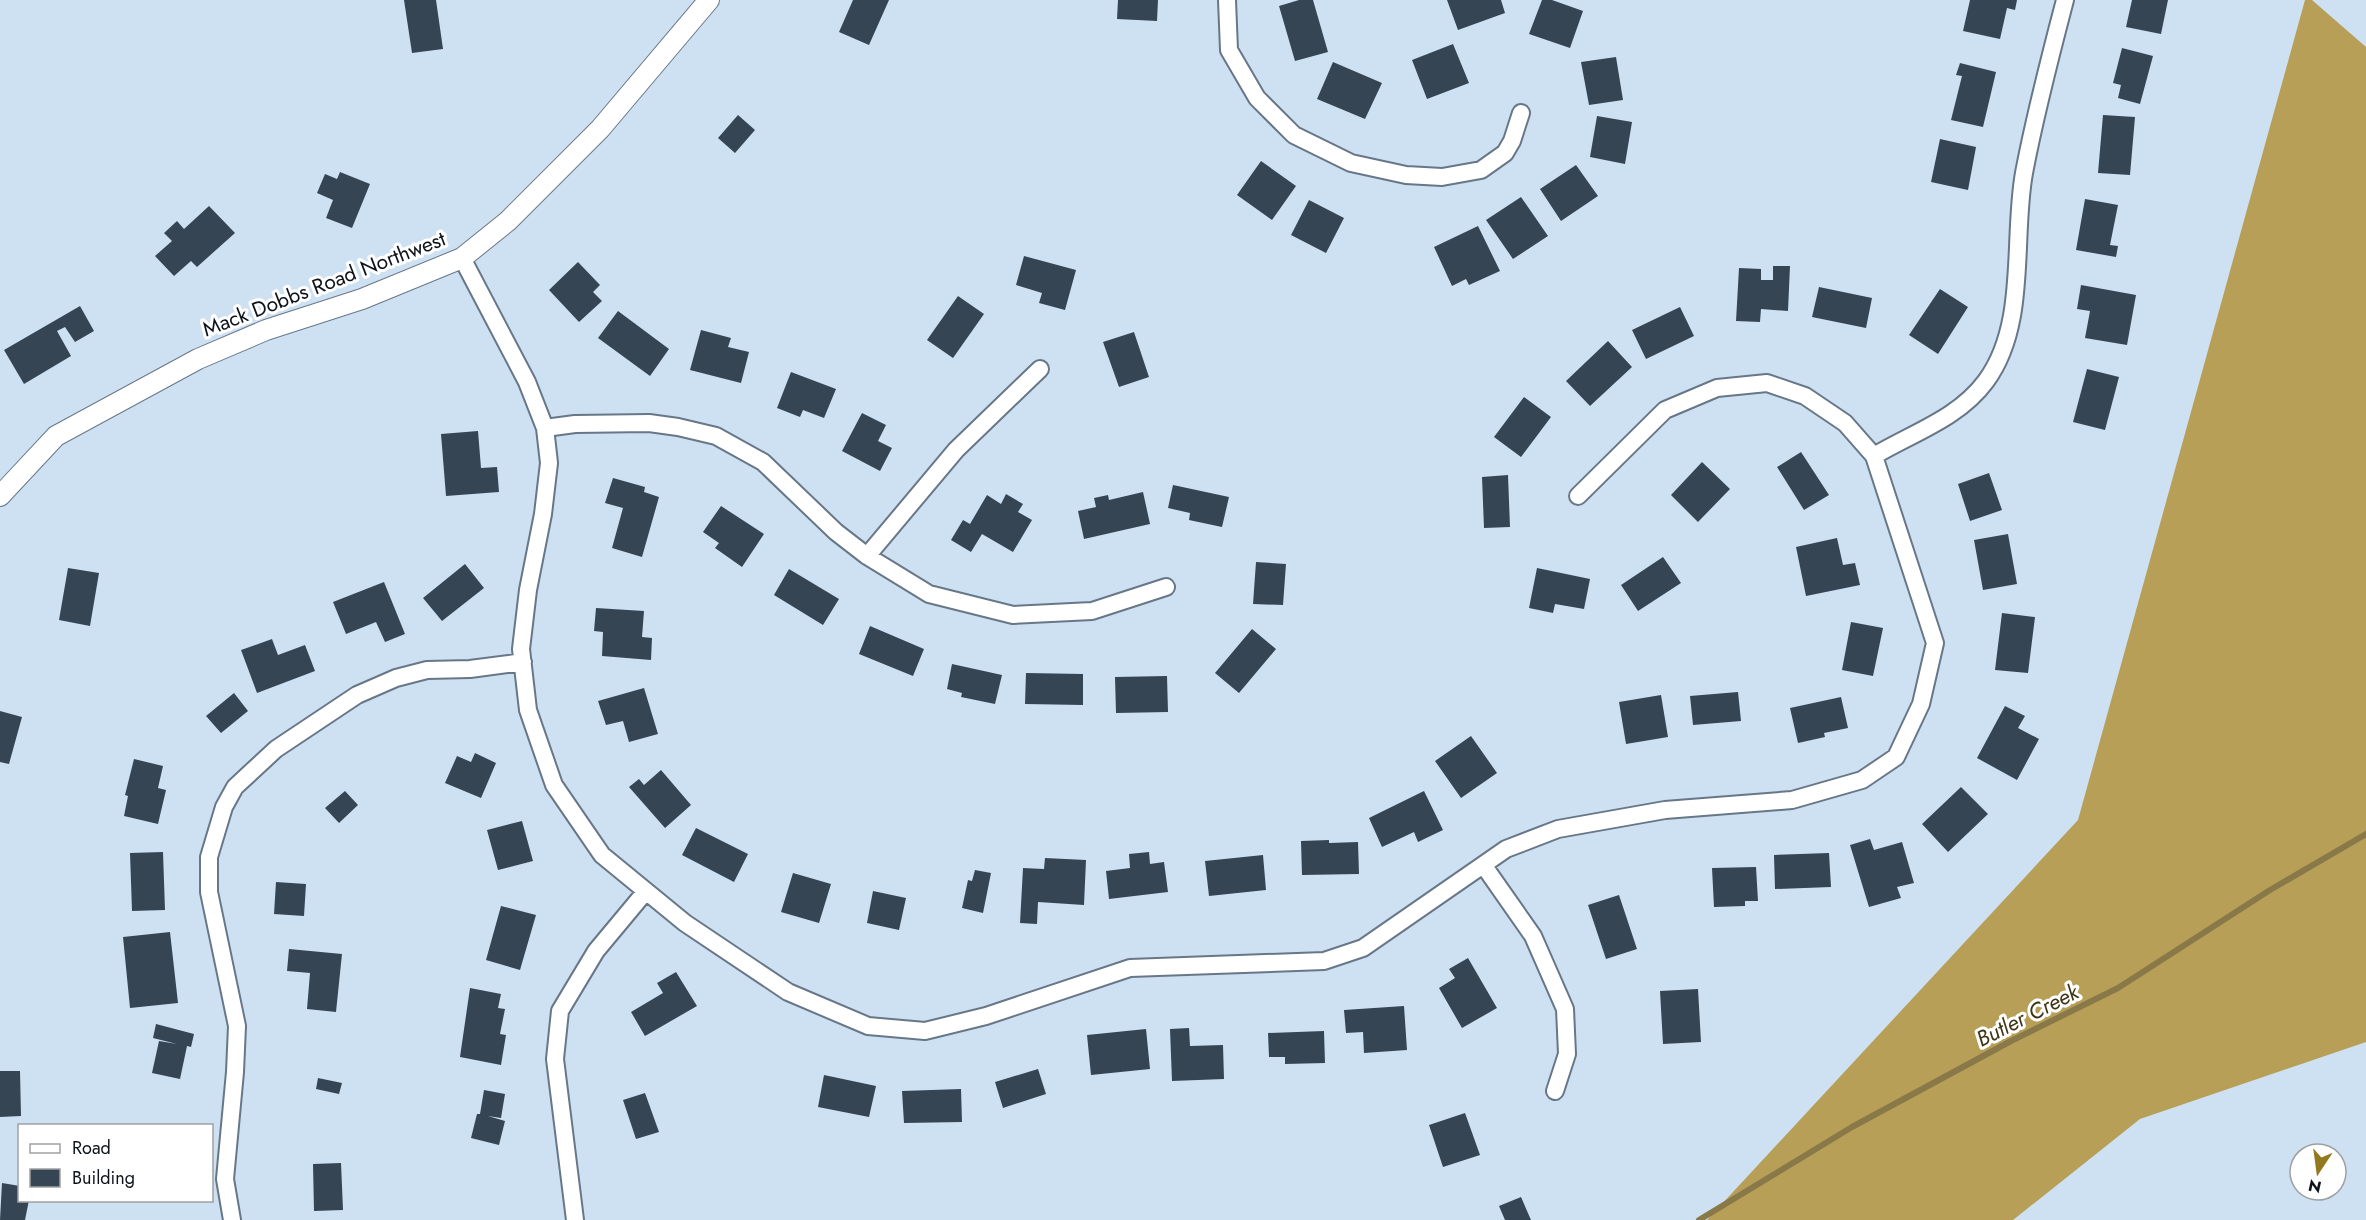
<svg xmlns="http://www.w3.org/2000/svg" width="2366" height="1220" viewBox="0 0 2366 1220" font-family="Jost,sans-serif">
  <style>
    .forest { fill: #b79f57 }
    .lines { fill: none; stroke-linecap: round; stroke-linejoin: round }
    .stream { stroke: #897949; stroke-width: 6 }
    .building { fill: #354554 }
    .minor-casing { stroke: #677787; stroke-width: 20 }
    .tertiary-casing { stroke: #677787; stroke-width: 22 }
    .minor { stroke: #fff; stroke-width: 16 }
    .tertiary { stroke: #fff; stroke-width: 20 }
    .labels { text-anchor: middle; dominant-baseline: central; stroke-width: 6; stroke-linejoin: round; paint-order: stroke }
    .street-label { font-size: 21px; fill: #0d131a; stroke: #fff }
    .water-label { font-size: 22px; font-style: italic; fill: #3f3414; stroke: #fff }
  </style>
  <rect width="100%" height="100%" fill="#cee1f3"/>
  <path class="forest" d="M 2305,0 L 2312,0 L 2366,47 L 2366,1042 L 2140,1119 L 2013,1220 L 1707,1220 L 2078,820 Z"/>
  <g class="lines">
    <path class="stream" d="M 1699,1220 L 1852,1127 L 2011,1041 L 2118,988 L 2270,890 L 2366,834"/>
  </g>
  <path class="building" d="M 404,0 L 436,0 L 443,49 L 412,53 Z
    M 853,0 L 889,0 L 869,45 L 839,32 Z
    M 1118,0 L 1158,0 L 1157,21 L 1117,19 Z
    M 1299,0 L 1313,0 L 1328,52 L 1295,61 L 1279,6 Z
    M 1447,0 L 1501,0 L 1505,13 L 1458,30 Z
    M 1542,0 L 1552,0 L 1583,11 L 1570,48 L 1529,34 Z
    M 1970,0 L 2017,0 L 2015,10 L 2007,8 L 2000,39 L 1963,31 Z
    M 2132,0 L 2168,0 L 2161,34 L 2126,27 Z
    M 1453,44 L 1469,83 L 1427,99 L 1412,60 Z
    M 2122,48 L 2153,56 L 2140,104 L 2118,98 L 2121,85 L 2113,83 Z
    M 1616,57 L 1623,100 L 1589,105 L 1581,62 Z
    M 1333,62 L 1382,83 L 1365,119 L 1317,99 Z
    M 1960,63 L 1996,72 L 1983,127 L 1951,120 L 1962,76 L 1956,75 Z
    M 738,115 L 755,130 L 735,153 L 718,138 Z
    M 2103,115 L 2135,117 L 2130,175 L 2098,173 Z
    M 1597,116 L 1632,122 L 1625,164 L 1590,157 Z
    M 1940,139 L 1976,147 L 1968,190 L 1931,182 Z
    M 1261,161 L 1296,186 L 1272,220 L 1237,195 Z
    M 1576,165 L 1598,196 L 1561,221 L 1540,189 Z
    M 340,172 L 370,184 L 352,228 L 326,218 L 333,200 L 317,193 L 325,174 L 337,179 Z
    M 1521,197 L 1548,236 L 1513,259 L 1486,220 Z
    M 2085,199 L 2118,205 L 2110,245 L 2118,246 L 2116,257 L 2076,250 Z
    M 1309,200 L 1344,218 L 1326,253 L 1291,235 Z
    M 209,206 L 235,233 L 197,267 L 191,261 L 174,276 L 155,256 L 172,241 L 164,233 L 177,221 L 184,229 Z
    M 1478,226 L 1500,271 L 1469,285 L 1466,279 L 1452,286 L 1434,247 Z
    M 1024,256 L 1076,270 L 1065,310 L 1039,303 L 1042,293 L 1016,285 Z
    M 578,262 L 600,285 L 593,292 L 602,301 L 579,322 L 549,290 Z
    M 1773,266 L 1790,266 L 1788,311 L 1761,309 L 1760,322 L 1736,321 L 1739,268 L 1761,269 L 1761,280 L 1773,280 Z
    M 2081,285 L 2136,295 L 2127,345 L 2085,338 L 2090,311 L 2077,309 Z
    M 1819,287 L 1872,298 L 1866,328 L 1812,317 Z
    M 1940,289 L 1968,307 L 1938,354 L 1909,335 Z
    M 958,296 L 984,314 L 953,358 L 927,340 Z
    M 80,306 L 94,331 L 75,342 L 65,327 L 57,331 L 71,356 L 24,384 L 4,350 Z
    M 1680,307 L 1694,336 L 1646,359 L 1632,330 Z
    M 618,311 L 669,349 L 650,376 L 598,338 Z
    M 701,330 L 731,338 L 728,347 L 749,352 L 741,383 L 690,370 Z
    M 1134,332 L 1149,377 L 1119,387 L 1103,342 Z
    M 1608,341 L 1632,367 L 1590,406 L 1566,381 Z
    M 2087,369 L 2119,377 L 2105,430 L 2073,422 Z
    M 791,372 L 836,389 L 824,418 L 803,410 L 800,417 L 777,408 Z
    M 1524,397 L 1551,417 L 1521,457 L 1494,437 Z
    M 862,413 L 886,425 L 878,441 L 892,448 L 880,471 L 842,451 Z
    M 478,431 L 481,468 L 497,467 L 499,492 L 446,496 L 441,434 Z
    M 1801,452 L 1829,495 L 1804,510 L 1777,467 Z
    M 1702,462 L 1730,489 L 1698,522 L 1671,495 Z
    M 1989,473 L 2002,510 L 1970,521 L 1958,484 Z
    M 1508,475 L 1510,527 L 1484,528 L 1482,477 Z
    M 613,478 L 645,487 L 644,492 L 659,497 L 642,557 L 612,548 L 623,508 L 605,503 Z
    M 1173,485 L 1229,497 L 1222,527 L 1189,520 L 1190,513 L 1168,508 Z
    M 1143,492 L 1150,524 L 1084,539 L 1078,511 L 1096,507 L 1094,498 L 1108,495 L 1109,500 Z
    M 1006,494 L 1023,504 L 1018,512 L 1032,520 L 1013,552 L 982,534 L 971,552 L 951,540 L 963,520 L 970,524 L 987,495 L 1001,504 Z
    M 721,506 L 764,534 L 742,567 L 715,548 L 719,543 L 703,532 Z
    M 2008,534 L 2017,584 L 1983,590 L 1974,540 Z
    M 1837,538 L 1843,565 L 1855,563 L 1860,585 L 1806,596 L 1796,547 Z
    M 1663,557 L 1681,583 L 1638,611 L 1621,585 Z
    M 1256,562 L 1286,564 L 1283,605 L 1253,604 Z
    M 465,564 L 484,588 L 442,621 L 423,598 Z
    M 68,568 L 99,573 L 90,626 L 59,620 Z
    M 1537,568 L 1590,579 L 1584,609 L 1555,604 L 1553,613 L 1529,608 Z
    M 789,569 L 839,599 L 823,625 L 774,595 Z
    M 384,582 L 405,634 L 385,642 L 376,622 L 346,634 L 333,602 Z
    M 596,608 L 644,611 L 642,637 L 652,638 L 651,660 L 602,656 L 603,632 L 594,631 Z
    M 2002,613 L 2035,617 L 2028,673 L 1995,670 Z
    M 1851,622 L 1883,628 L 1873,676 L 1842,670 Z
    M 870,626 L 924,649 L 913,676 L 859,654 Z
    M 1252,629 L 1276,649 L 1239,693 L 1215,673 Z
    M 272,639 L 278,655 L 305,645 L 315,671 L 257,693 L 241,650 Z
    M 952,664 L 1002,675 L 995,704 L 961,697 L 962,693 L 947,689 Z
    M 1026,673 L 1083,674 L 1083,705 L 1025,704 Z
    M 1167,676 L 1168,712 L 1116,713 L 1115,677 Z
    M 644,688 L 658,734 L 629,742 L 623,721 L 606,725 L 598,701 Z
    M 1738,692 L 1741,721 L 1693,725 L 1690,696 Z
    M 234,693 L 248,711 L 221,733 L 206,716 Z
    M 1661,695 L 1668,737 L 1626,744 L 1619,702 Z
    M 1841,697 L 1848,728 L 1824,733 L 1825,737 L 1798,743 L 1790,708 Z
    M 2005,706 L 2025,716 L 2018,728 L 2039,739 L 2017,780 L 1977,758 Z
    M 0,711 L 22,717 L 9,764 L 0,762 Z
    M 1471,736 L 1497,773 L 1461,798 L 1435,761 Z
    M 475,753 L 496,763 L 481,798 L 445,783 L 457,756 L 471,762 Z
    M 134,759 L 163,766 L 158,788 L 166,790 L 158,824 L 124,816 L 128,796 L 125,795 Z
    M 661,770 L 691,805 L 665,828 L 629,787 L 639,779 L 644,785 Z
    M 1961,787 L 1988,814 L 1948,852 L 1922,824 Z
    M 345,791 L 358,805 L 339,823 L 325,808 Z
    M 1424,791 L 1443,830 L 1418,842 L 1414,832 L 1382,847 L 1369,818 Z
    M 522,821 L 533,861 L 498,870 L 487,830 Z
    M 696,828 L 748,854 L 734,882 L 682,855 Z
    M 1870,839 L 1874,850 L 1902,842 L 1914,883 L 1897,887 L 1901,898 L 1869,907 L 1850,845 Z
    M 1329,840 L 1329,843 L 1358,842 L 1359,874 L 1302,875 L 1301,841 Z
    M 163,852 L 165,910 L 132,911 L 130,853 Z
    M 1149,852 L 1150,864 L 1164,862 L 1168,892 L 1109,899 L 1106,871 L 1130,868 L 1129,854 Z
    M 1829,853 L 1831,887 L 1775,889 L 1774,855 Z
    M 1263,855 L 1266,890 L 1209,896 L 1205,861 Z
    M 1045,858 L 1086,860 L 1084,905 L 1038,902 L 1037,924 L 1020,923 L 1023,868 L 1044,869 Z
    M 1756,867 L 1758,901 L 1745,901 L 1745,906 L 1714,907 L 1712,868 Z
    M 975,870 L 991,873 L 983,913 L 962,908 L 968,880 L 972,881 Z
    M 793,873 L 831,884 L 819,923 L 781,912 Z
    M 276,882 L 306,884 L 304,916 L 274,914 Z
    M 873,891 L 906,898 L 899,930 L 867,923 Z
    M 1619,895 L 1637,949 L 1606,959 L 1588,905 Z
    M 501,906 L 536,915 L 520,970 L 486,960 Z
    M 170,932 L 178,1003 L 130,1008 L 123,937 Z
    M 289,949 L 342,954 L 336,1012 L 307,1009 L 310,973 L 287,971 Z
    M 1468,958 L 1497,1008 L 1462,1028 L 1439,988 L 1455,978 L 1449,969 Z
    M 676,972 L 697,1006 L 645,1036 L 631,1012 L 663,993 L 657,983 Z
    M 470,988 L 501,994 L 498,1008 L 505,1009 L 500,1034 L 506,1035 L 501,1065 L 460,1057 Z
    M 1698,989 L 1701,1042 L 1663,1044 L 1660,991 Z
    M 1404,1006 L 1407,1050 L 1364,1053 L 1363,1032 L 1346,1033 L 1344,1010 Z
    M 156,1024 L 194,1034 L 191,1047 L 187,1046 L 180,1079 L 152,1073 L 159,1041 L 177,1044 L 153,1038 Z
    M 1189,1028 L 1190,1046 L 1223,1045 L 1224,1079 L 1172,1081 L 1170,1029 Z
    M 1146,1029 L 1150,1069 L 1091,1075 L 1087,1035 Z
    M 1324,1031 L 1325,1063 L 1285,1064 L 1285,1057 L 1269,1057 L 1268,1033 Z
    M 1038,1069 L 1046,1094 L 1003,1108 L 995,1082 Z
    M 0,1071 L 20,1071 L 21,1116 L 0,1117 Z
    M 824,1075 L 876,1086 L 869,1117 L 818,1107 Z
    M 318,1078 L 342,1083 L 339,1094 L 316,1089 Z
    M 961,1089 L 962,1122 L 904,1123 L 902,1091 Z
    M 484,1090 L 505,1094 L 501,1118 L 488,1116 L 505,1121 L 499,1145 L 471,1138 L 477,1114 L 480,1114 Z
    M 645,1093 L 659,1132 L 636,1139 L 623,1100 Z
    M 1465,1113 L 1480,1155 L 1443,1167 L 1429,1125 Z
    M 341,1163 L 343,1210 L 314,1211 L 313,1164 Z
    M 2,1183 L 20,1186 L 20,1200 L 29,1200 L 25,1220 L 0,1220 Z
    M 1521,1197 L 1531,1220 L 1505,1220 L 1499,1206 Z"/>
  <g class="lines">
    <defs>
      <path id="minor" d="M 1227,0 L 1229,50 L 1257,98 L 1294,135 L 1351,163 L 1406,175 L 1442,177 L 1481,170 L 1505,153 L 1512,141 L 1521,113
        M 462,258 L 527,382 L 545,428 L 549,463 L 543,514 L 528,590 L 521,649 L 528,710 L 554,785 L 602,855 L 685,923 L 788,992 L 868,1026 L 925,1031 L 986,1016 L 1130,968 L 1324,961 L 1363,948 L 1506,849 L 1558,829 L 1665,810 L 1792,800 L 1862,780 L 1896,757 L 1921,704 L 1935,643 L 1874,456 L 1845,423 L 1805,396 L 1767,383 L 1717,388 L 1665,410 L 1578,496
        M 545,428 L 575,424 L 649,423 L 678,427 L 716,436 L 763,462 L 836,532 L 867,556 L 929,594 L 1013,615 L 1092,611 L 1166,587
        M 1874,456 C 1912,433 1958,419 1986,381 C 2028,324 2012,239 2024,173 C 2035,115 2050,57 2065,0
        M 867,556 L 956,450 L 1040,369
        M 1484,866 L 1533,936 L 1565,1009 L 1567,1054 L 1555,1091
        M 232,1220 L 225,1179 L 235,1072 L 237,1026 L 209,892 L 209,857 L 224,807 L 235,787 L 276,749 L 357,695 L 396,678 L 427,670 L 470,669 L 523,662
        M 575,1220 L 555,1059 L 560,1011 L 596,951 L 646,891"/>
      <path id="tertiary" d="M 0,496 L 56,436 L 198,359 L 266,330 L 362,299 L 462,258 L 508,221 L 600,129 L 709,0"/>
    </defs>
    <use href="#minor" class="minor-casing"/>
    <use href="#tertiary" class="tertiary-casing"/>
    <use href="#minor" class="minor"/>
    <use href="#tertiary" class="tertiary"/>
  </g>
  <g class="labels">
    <g class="street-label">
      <text transform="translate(324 284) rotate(-21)">Mack Dobbs Road Northwest</text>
    </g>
    <g class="water-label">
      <text transform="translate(2027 1015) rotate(-27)">Butler Creek</text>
    </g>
  </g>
  <rect x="18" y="1124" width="195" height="78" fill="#ffffff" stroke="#9ea1a3" stroke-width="1.5"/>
  <rect x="30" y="1144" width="30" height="9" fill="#ffffff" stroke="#9ea1a3" stroke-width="1.5"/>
  <text x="72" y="1154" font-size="18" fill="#0d131a">Road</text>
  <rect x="30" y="1169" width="30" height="18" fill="#354554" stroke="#9ea1a3" stroke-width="1.5"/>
  <text x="72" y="1184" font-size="18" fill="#0d131a">Building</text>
  <g transform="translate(2318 1172) rotate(193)"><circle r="28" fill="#ffffff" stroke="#9ea1a3" stroke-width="1.5"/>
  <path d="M0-4.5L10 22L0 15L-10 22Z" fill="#93781e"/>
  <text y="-9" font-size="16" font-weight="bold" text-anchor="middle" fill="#0d131a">N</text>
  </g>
</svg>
